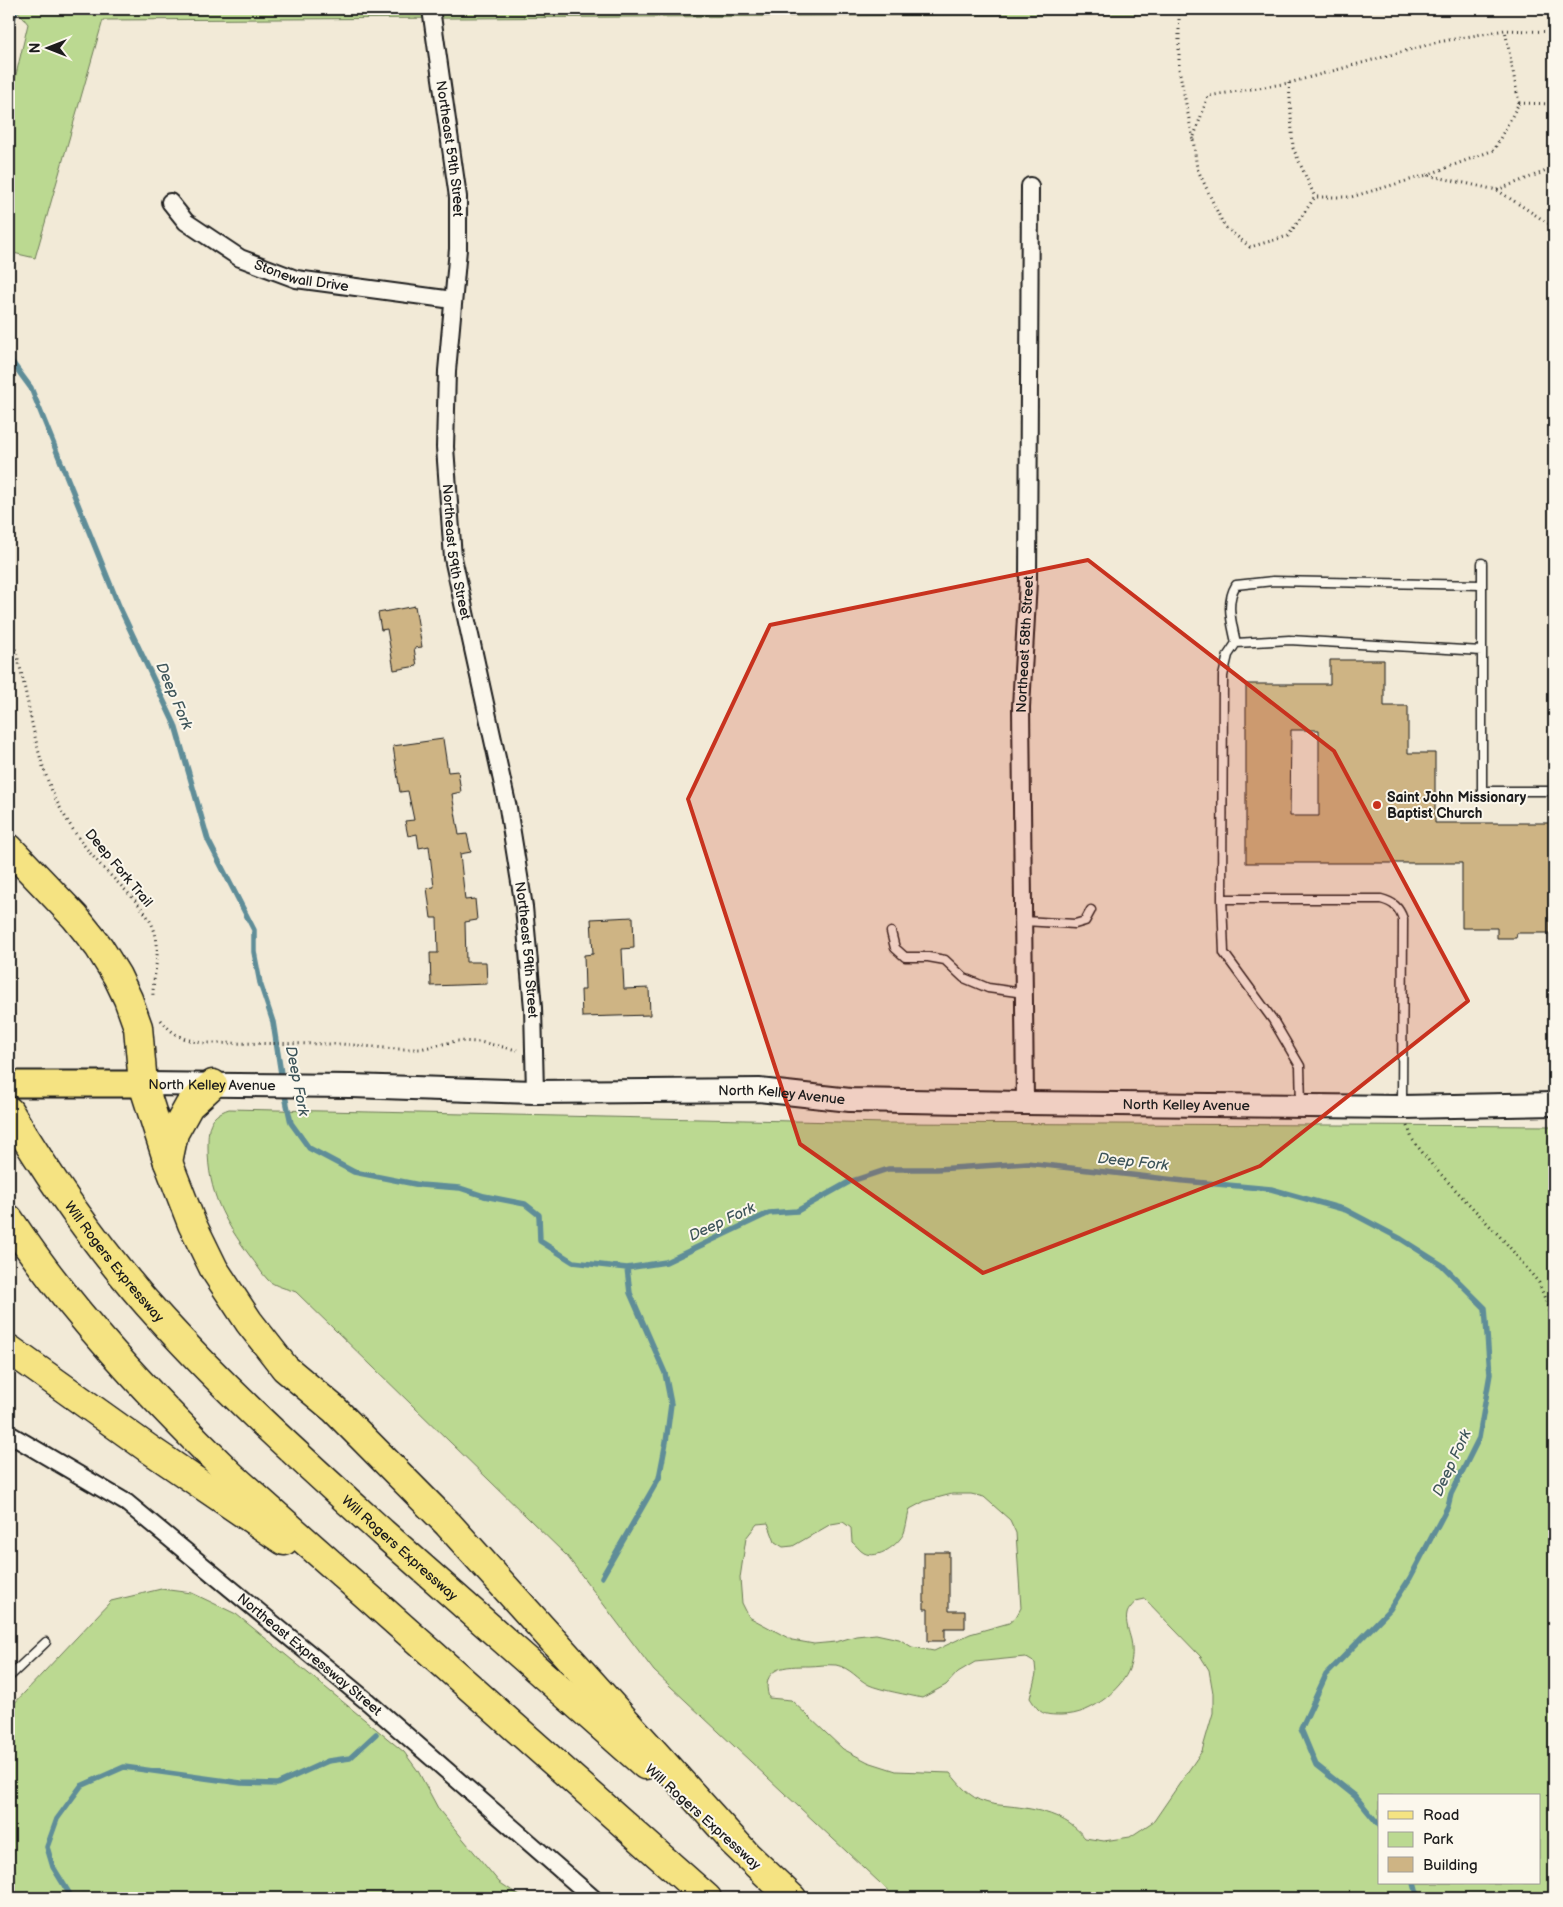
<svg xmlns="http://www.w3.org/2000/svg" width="1563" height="1907" viewBox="0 0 1563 1907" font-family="'Balsamiq Sans',sans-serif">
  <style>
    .green { fill: #bbd991; stroke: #6c7a56; fill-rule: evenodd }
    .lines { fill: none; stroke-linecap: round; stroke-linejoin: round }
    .stream { stroke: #5f8d98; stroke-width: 5.5 }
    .building { fill: #ceb484; stroke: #1c1c1c; fill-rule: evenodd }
    .lane-casing { stroke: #1c1c1c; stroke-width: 11 }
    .street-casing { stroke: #1c1c1c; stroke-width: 20 }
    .secondary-casing { stroke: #1c1c1c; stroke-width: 26 }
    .primary-casing { stroke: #1c1c1c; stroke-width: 29 }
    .highway-casing { stroke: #1c1c1c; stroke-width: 31 }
    .path { stroke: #1c1c1c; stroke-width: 3; stroke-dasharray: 1 4; stroke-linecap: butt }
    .lane { stroke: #fbf7ec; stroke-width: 8 }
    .street { stroke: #fbf7ec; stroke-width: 16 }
    .secondary { stroke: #fbf7ec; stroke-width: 22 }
    .primary { stroke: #f5e382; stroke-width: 25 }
    .highway { stroke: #f5e382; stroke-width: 28 }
    .marked { fill: #c8321e; fill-opacity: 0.2; stroke: #c8321e; stroke-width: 4; stroke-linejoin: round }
    .poi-dot { fill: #c8321e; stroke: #fbf7ec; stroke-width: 2 }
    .labels { text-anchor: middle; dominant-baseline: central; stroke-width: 4; stroke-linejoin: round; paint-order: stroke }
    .street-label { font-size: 14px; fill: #1c1c1c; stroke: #fbf7ec }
    .poi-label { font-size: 14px; font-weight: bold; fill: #1c1c1c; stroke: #fbf7ec; text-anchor: start }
    .water-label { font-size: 15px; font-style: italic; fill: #3e555a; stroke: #fbf7ec }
  </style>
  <rect width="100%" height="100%" fill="#f2ead7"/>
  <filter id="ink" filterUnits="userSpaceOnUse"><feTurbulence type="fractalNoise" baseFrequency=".02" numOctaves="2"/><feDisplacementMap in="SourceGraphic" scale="10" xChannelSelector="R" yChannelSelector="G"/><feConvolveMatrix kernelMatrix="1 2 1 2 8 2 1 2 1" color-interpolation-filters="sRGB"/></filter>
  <g filter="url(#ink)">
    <path class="green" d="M 16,9 L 1166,9 L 1166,14 L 103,20 L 35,258 L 9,252 L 9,104 L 28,24 Z
      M 229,1109 L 887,1123 L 1554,1126 L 1554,1898 L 896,1898 L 654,1671 L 567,1556 L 296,1292 C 288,1289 274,1286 268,1280 C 261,1273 256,1263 250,1256 C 224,1221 208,1192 208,1148 C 208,1128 208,1116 229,1109 ZM 952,1494 L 971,1494 L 984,1497 L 1010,1520 L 1016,1533 L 1021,1608 L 1016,1617 L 1009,1623 L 970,1634 L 934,1651 L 912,1647 L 899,1639 L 876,1634 L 856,1636 L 836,1642 L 814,1644 L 792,1640 L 749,1617 L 742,1603 L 740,1578 L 746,1538 L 757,1524 L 768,1523 L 775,1542 L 783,1547 L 793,1546 L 831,1524 L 843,1522 L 851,1528 L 852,1542 C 856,1545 860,1551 864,1553 C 878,1560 898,1545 904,1533 C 907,1525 907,1517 910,1509 L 925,1501 ZM 1145,1599 L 1201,1657 L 1209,1670 L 1213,1693 L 1213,1713 L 1202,1751 L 1154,1821 L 1130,1837 L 1104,1841 L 1085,1838 C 1066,1814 1037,1809 1009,1806 C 1001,1805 993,1805 985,1802 C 970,1798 960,1785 950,1773 L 896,1771 L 868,1762 L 843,1749 L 791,1700 L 769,1698 C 760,1666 785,1666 809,1666 C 817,1666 827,1664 836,1665 C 851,1668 857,1679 869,1685 C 880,1690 909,1695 922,1698 L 946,1685 L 958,1672 L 975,1662 L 1025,1657 L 1035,1663 L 1036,1674 L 1030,1698 C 1040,1714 1043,1715 1061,1715 C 1079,1715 1093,1708 1107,1697 C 1125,1681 1136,1666 1131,1640 C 1129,1632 1125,1622 1127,1614 C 1128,1609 1133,1605 1136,1601 ZM 1379,1796 L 1539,1796 L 1539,1883 L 1379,1883 Z
      M 161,1589 L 192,1593 L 236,1614 L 404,1752 L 418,1771 L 439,1810 L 499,1882 L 523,1898 L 9,1898 L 9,1709 L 111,1601 Z"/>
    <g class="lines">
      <path class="stream" d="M 9,33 L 16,9
        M 9,358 L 31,388 L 119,606 L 175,725 L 208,840 L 254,930 L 254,952 L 260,983 L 273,1022 L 282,1080
        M 284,1091 L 291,1123 L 309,1148 L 354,1172 L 420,1185 L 460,1188 L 484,1196 L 525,1204 L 539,1215 L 540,1241 L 573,1262 L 627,1268 L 666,1262 L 769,1213 L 797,1211 L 849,1182 L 888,1169 L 937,1169 L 1027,1163 L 1184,1181 L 1271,1189 L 1346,1210 L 1401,1239 L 1442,1265 L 1485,1308 L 1490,1374 L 1479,1438 L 1451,1494 L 1448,1506 L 1410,1578 L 1390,1609 L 1326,1675 L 1301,1729 L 1316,1765 L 1355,1796 L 1379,1825
        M 602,1577 L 659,1478 L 666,1442 L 671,1404 L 665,1373 L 630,1293 L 627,1268
        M 1414,1883 L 1418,1898
        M 72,1898 L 53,1867 L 47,1847 L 57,1819 L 81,1786 L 124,1767 L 241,1783 L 277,1784 L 328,1761 L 350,1758 L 376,1734"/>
    </g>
    <path class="building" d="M 415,606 L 422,647 L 414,648 L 417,666 L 394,670 L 387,629 L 381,630 L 378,613 Z
      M 1330,660 L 1384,660 L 1384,706 L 1408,706 L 1408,753 L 1435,753 L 1435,823 L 1554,823 L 1554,857 L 1550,857 L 1550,933 L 1517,933 L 1516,938 L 1497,938 L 1497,928 L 1462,928 L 1462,863 L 1246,863 L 1246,684 L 1330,684 ZM 1291,730 L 1319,730 L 1319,816 L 1290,816 Z
      M 443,739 L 448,772 L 458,771 L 461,792 L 452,794 L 459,835 L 467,834 L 471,852 L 460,854 L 465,900 L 475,899 L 477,920 L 465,922 L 466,962 L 486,962 L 487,984 L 431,986 L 430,953 L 438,953 L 437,918 L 431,918 L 427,888 L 434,887 L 429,846 L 419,848 L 417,834 L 408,836 L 405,821 L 414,820 L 408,791 L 400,792 L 393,746 Z
      M 633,917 L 634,948 L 622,949 L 624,989 L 649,988 L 650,1015 L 582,1017 L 581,990 L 585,990 L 584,955 L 593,954 L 591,919 Z
      M 924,1552 L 949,1552 L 949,1611 L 965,1611 L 965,1628 L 945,1628 L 945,1641 L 928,1641 L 928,1609 L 924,1609 Z"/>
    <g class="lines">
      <defs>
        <path id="lane" d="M 1482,563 L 1482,791 L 1554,791
          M 1236,643 L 1289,640 L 1482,651
          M 1222,899 L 1381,899 C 1393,902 1399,907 1403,919 L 1402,1105
          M 1024,921 L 1075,924 L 1085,921 L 1091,910
          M 891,932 L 895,948 L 905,957 L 928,957 L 945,960 L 964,978 L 988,988 L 1024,993
          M 1301,1105 L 1300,1066 L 1273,1020 L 1224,953 L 1222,899 L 1223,676 L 1228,655 L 1236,643 C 1232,623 1225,603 1236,585 L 1273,581 L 1482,585
          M 9,1677 L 46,1642"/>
        <g id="street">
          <path id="s1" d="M 431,9 L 458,197 L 458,249 L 447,371 L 445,447 L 453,558 L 508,808 L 524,907 L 533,1008 L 535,1092"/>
          <path id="s2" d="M 170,202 L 186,222 L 240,258 L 296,279 L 453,300"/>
          <path id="s3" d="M 1025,1103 L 1021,707 L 1028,581 L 1030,186"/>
          <path id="s4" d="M 9,1434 L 127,1503 L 368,1702 L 593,1898"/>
        </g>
        <g id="secondary">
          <path id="s5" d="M 143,1084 L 351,1086 L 535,1092 L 759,1090 L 850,1100 L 1025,1103 L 1402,1107 L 1554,1104"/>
        </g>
        <path id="primary" d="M 9,1084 L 143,1084"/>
        <g id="highway">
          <path d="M 9,848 L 75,917 L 99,947 L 117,976 L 128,999 L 138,1027 L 143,1084 L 168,1162 L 192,1224 L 214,1269 L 249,1322 L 285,1368 L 334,1409 L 448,1524 L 744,1852"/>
          <path id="s6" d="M 9,1111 C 53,1184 103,1256 161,1319 C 230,1395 307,1464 383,1533 C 470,1611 558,1687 645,1765"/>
          <path d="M 168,1162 L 174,1133 L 189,1106 L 213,1084"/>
          <path d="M 9,1219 C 72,1314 151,1397 232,1476 L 707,1898"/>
          <path d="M 9,1349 L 149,1449 L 284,1541"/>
          <path d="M 732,1841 L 792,1898"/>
        </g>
      </defs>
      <use href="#lane" class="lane-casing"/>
      <use href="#street" class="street-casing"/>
      <use href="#secondary" class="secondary-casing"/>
      <use href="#primary" class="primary-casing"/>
      <use href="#highway" class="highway-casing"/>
      <path class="path" d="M 1179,9 L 1179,69 L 1193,139
        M 1554,32 L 1505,30 L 1438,42 L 1289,83 L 1208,96 L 1193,139 L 1197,168 L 1224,226 L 1250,247 L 1288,236 L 1315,197 L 1351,197 L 1427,175 L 1497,190 L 1554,227
        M 1289,83 L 1293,148 L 1315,197
        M 1519,103 L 1554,104
        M 1427,175 L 1494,150 L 1519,103 L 1505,30
        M 1497,190 L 1554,168
        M 9,630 C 13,642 17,654 20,667 C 30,709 35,751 52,791 C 63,816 79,841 97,861 C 114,881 143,903 153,927 C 163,951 152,975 153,998
        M 161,1020 C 174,1036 182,1039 202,1043 L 342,1044 L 396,1049 L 420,1049 L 456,1041 L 480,1042 L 517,1050
        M 1408,1126 L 1412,1139 L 1432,1165 L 1506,1243 L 1539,1283 L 1554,1323"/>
      <use href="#lane" class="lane"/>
      <use href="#street" class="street"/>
      <use href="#secondary" class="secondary"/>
      <use href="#primary" class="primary"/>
      <use href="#highway" class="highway"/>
    </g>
  </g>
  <path class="marked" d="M 1088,560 L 1334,751 L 1468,1001 L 1260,1166 L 983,1273 L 800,1144 L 688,799 L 770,625 Z"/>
  <circle class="poi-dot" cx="1377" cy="805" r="5"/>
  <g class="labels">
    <g class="street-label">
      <text stroke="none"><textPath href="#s1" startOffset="141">Northeast 59th Street</textPath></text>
      <text stroke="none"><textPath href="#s2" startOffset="155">Stonewall Drive</textPath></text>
      <text stroke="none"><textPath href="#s1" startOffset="546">Northeast 59th Street</textPath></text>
      <text stroke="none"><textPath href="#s3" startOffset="459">Northeast 58th Street</textPath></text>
      <text transform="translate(119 868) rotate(50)">Deep Fork Trail</text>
      <text stroke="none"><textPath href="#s1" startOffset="951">Northeast 59th Street</textPath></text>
      <text stroke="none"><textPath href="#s5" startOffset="69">North Kelley Avenue</textPath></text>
      <text stroke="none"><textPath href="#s5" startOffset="639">North Kelley Avenue</textPath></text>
      <text stroke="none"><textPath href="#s5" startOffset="1044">North Kelley Avenue</textPath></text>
      <text stroke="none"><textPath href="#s6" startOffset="184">Will Rogers Expressway</textPath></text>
      <text stroke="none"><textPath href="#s6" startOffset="589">Will Rogers Expressway</textPath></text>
      <text stroke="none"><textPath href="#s4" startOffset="374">Northeast Expressway Street</textPath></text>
      <text transform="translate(703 1817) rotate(42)">Will Rogers Expressway</text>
    </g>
    <g class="poi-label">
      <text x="1387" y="797">Saint John Missionary<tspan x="1387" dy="16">Baptist Church</tspan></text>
    </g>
    <g class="water-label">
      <text transform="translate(174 696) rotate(67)">Deep Fork</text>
      <text transform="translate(297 1081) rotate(79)">Deep Fork</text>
      <text transform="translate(1133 1162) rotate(6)">Deep Fork</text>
      <text transform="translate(722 1222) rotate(-25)">Deep Fork</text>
      <text transform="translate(1452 1463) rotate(-65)">Deep Fork</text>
    </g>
  </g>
  <rect width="1563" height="1907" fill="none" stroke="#fbf7ec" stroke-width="30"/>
  <rect x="15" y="15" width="1533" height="1877" fill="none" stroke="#1c1c1c" stroke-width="2" filter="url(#ink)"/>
  <rect x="1378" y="1794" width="162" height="90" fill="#fbf7ec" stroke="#a29f99"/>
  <rect x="1388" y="1811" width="25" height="8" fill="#f5e382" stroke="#a29f99"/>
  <text x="1423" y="1820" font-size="15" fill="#1c1c1c">Road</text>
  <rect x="1388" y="1832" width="25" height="15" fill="#bbd991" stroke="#a29f99"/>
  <text x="1423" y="1844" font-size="15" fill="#1c1c1c">Park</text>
  <rect x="1388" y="1857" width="25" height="15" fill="#ceb484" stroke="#a29f99"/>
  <text x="1423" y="1870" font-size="15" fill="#1c1c1c">Building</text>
  <g transform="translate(48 48) rotate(270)" stroke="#fbf7ec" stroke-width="4" paint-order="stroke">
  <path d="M0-4L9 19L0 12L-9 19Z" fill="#1c1c1c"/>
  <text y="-8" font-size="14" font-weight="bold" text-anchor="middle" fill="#1c1c1c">N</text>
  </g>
</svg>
